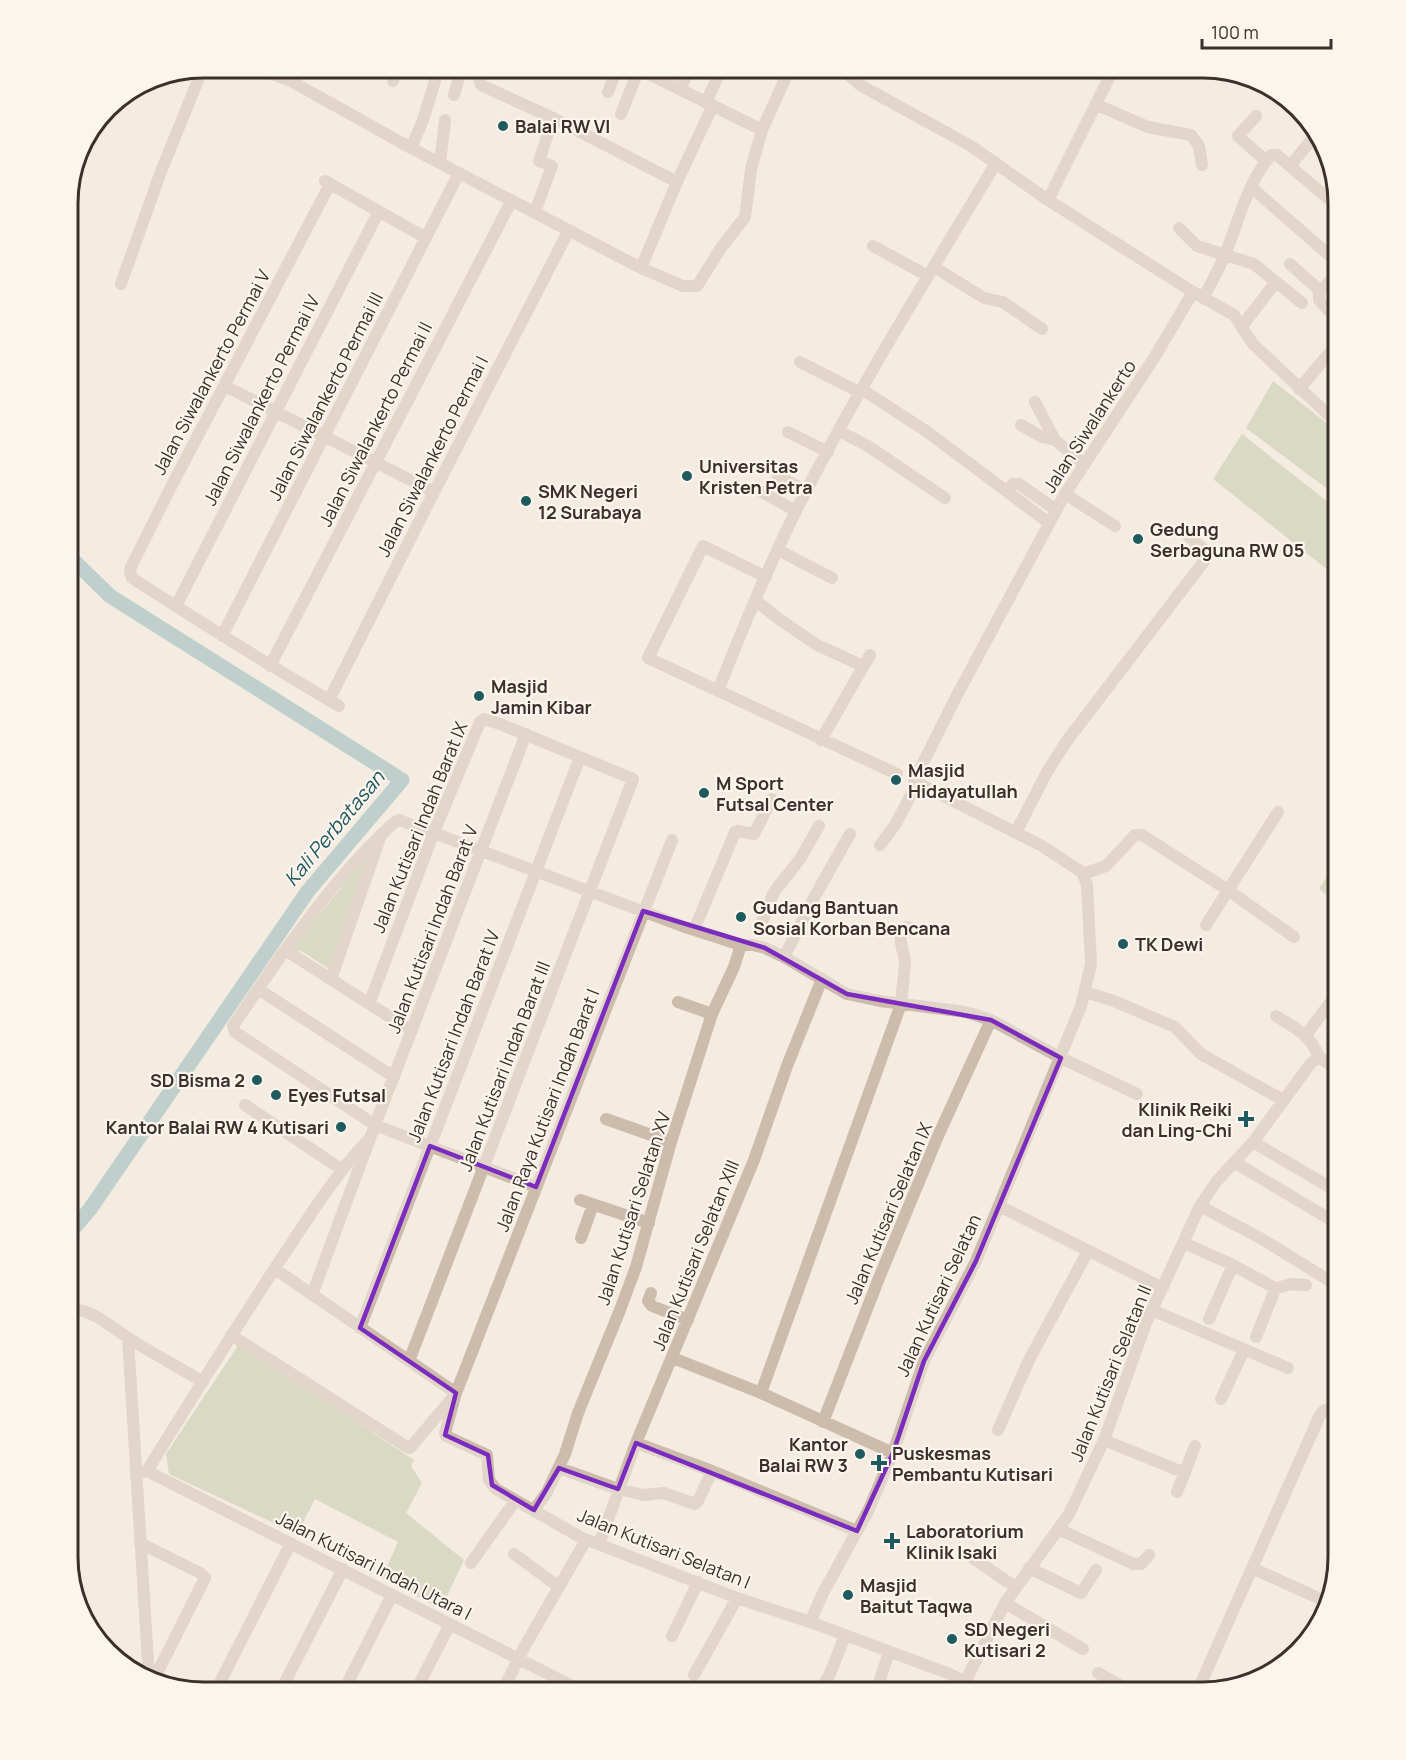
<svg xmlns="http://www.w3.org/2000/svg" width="1406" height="1760" viewBox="0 0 1406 1760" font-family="Manrope,sans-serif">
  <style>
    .green { fill: #b8c4a0 }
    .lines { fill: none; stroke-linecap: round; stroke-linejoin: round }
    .river { stroke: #7fb0b2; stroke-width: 15 }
    .minor { stroke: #cdbbac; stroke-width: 12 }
    .marked { fill: none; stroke: #7b2cbf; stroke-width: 4.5; stroke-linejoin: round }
    .poi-dot { fill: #1f5a5e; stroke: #fbf5ee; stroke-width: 2 }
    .labels { text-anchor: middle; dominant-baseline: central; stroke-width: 4.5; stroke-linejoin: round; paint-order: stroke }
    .poi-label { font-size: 18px; font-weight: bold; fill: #3b302b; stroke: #fbf5ee; text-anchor: start }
    .street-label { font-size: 18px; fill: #3b302b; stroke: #fbf5ee }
    .water-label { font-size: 20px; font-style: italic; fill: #1f5a5e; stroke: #fbf5ee }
    .rim { fill: none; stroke: #3b302b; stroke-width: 3 }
  </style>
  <rect width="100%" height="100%" fill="#f4ebe1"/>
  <path class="green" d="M 1273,381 L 1338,432 L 1338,497 L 1246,428 Z
    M 1242,434 L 1338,510 L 1338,578 L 1213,479 Z
    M 372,849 L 332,971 L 303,952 L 292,949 Z
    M 1338,860 L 1338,903 L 1320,890 L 1320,887 Z
    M 239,1344 L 414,1460 L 411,1466 L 422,1483 L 406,1513 L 464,1560 L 441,1609 L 382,1578 L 398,1542 L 315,1499 L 297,1534 L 169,1474 L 166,1454 Z"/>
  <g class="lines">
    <path class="river" d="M 68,1235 L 90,1209 L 308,891 L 402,780 L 110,596 L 68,555"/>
    <path class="minor" d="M 255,68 L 289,80 L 411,148 L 641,268 L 683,286 L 697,286 L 721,248 L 745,217 L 751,169 L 762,130 L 790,68
      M 483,68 L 479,78 L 481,85 L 553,118 L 677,182
      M 637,68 L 762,130
      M 841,68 L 860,85 L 971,146 L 1048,200 L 1193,292 L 1234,315 L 1253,344 L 1338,424
      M 1222,73 L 1222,71
      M 393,81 L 397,68
      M 680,89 L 690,68
      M 608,92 L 617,68
      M 454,95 L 462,68
      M 706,102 L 722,68
      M 1097,105 L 1148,127 L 1191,135 L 1199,146 L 1202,165
      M 621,114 L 639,69
      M 1256,116 L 1238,136 L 1266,161
      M 411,148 L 423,120 L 439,68
      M 440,163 L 445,120
      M 1290,166 L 1317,133
      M 325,181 L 426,238
      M 330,184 L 172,485 L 131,567 L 130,573 L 132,578 C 200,622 269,665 339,706
      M 1251,187 L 1338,263
      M 1048,200 L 1114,68
      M 535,212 L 552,166 L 539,161 L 553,118
      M 1179,228 L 1197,246 L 1254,264 L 1276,282 L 1242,326
      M 873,246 L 928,276
      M 1290,264 L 1319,290 L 1319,300 L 1338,321
      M 934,267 L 984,298 L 1003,302 L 1042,329
      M 641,268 L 677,182 L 713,105
      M 1276,282 L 1302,303
      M 121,284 L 160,174 L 203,68
      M 1320,292 L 1338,272
      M 1203,298 C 1211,283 1220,268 1226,252 C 1239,220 1248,181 1271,155 L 1277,155 L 1338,207
      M 800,362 L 861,393
      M 225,386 L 434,492
      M 1299,389 L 1338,343
      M 863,390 L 926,431 L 1049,523
      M 1035,402 L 1055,440 L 1084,464
      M 1021,425 L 1042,437 L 1055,440
      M 839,431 L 868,446 L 945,498
      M 788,432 L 828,452
      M 782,467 L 778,476 L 807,491
      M 760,491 L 796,511
      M 1007,491 L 1013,484 L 1019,484 L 1056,510
      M 1065,494 L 1115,526
      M 778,550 L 832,578
      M 766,577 L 703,546 L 648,658 L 897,774
      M 756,601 L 779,619 L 817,645 L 863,666
      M 176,606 L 379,211
      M 222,636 L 459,173
      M 270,666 L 512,200
      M 718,691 C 743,627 769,564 800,503 C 859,387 929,275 996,163
      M 329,700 L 434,492 L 569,230
      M 821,740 L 870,655
      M 1016,832 L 1047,772 L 1066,742 L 1208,556 L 1207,552 L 1188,536
      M 672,840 L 456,1393 L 445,1433 L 446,1436 L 487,1455 L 489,1480 L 496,1489 L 580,1537 L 737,1598 L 810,1622
      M 880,845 L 895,825 L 918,782
      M 1083,874 L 1106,866 L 1135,835 L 1142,835 L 1228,890 L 1294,937
      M 1206,925 L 1278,812
      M 759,929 L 774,892 L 800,859 L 819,826
      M 694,930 L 735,832 L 738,831 L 754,834 L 772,799
      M 285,950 C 319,904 353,859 396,821 L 399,820 L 682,926 L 741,945 L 753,945 L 765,948 L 784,957 L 847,994 L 880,1001 L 966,1012 L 991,1020 L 1061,1058 L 1137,1094
      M 784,957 L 815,896 L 850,834
      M 331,979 L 380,838
      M 258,989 L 285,950 L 412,1031
      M 1085,992 L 1114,1001 L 1175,1027 L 1201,1054 L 1283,1100
      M 678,1002 L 712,1014
      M 369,1004 L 434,832 L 480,722 L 484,719 L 500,724 L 633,779 L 409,1361
      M 1276,1016 C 1295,1028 1310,1034 1319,1057
      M 1306,1035 L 1338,992
      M 1319,1057 L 1338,1070
      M 394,1077 L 258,989 L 233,1026 L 235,1032 L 375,1125 L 536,1187
      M 245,1105 L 341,1169
      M 606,1119 L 671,1142
      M 1253,1142 L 1338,1192
      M 1234,1162 L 1338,1224
      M 580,1200 L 649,1223
      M 999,1206 L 1163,1288
      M 1200,1206 L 1262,1239 L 1338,1286
      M 581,1238 L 593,1205
      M 1184,1243 L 1233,1265 L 1273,1287 L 1274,1292 L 1256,1337
      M 275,1269 L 456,1393
      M 1274,1289 L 1291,1284 L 1306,1285
      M 651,1293 L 648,1301 L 652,1306 L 688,1320
      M 312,1295 L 375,1125 L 526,734
      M 68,1309 C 94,1309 109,1326 130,1339 C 154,1354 178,1367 203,1382
      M 1152,1310 L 1288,1368
      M 1209,1319 L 1233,1265
      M 360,1328 L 580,757
      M 231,1335 L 407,1447 L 410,1448 L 453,1397
      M 128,1338 L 149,1678
      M 673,1358 L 761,1393 L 893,1453
      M 761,1393 L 901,1004 C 902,991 904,977 905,964 C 905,952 894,934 907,927 L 917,930
      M 1221,1399 L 1244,1350
      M 823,1422 L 879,1278 L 938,1136 L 991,1020
      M 998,1430 L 1029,1360 L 1088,1251
      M 1104,1440 L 1185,1473
      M 636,1443 L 712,1471 L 857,1531
      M 559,1468 L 618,1489 L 644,1495 L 664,1493 L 695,1504 L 698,1501 L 712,1471
      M 147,1471 L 584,1692
      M 136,1473 L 147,1471 C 190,1401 234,1331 279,1262 C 307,1220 333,1177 368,1140
      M 1177,1492 L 1195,1446
      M 534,1510 L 547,1492 L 565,1454 L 578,1413 L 620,1310 L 636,1267 L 671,1142 L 712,1014 L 734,967 L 741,945
      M 1058,1529 L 1134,1564 L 1141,1564 L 1149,1555
      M 140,1543 L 200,1573 L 205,1578 L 154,1679
      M 599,1544 L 636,1443 L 754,1160 L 787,1066 L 822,979
      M 514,1554 L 559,1587
      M 973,1558 L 1015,1587
      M 471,1563 L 515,1501
      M 1029,1568 L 1081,1593 L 1096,1570
      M 1252,1568 L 1327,1602
      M 1005,1603 L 1083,1649
      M 672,1636 L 698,1582
      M 1098,1673 L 1132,1692
      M 694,1675 L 737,1598
      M 965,1682 L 1005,1603 L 1069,1514 L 1104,1440 L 1146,1323 L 1200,1206 L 1216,1182 L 1253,1142 L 1311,1063 L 1319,1057
      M 215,1692 L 291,1543
      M 280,1692 L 343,1569
      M 343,1692 L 392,1595
      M 415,1692 L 450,1624
      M 502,1692 L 526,1644 L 586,1540
      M 819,1692 L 829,1676 L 845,1636
      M 876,1692 L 889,1652
      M 961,1692 L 965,1682 L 950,1674 L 810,1622 L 823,1593 L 868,1511 L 893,1453 L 924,1361 L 976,1261 L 1081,1006 L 1091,964 L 1087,885 L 1083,874 L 1080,871 L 1042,846 L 914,781 L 955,699 L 1065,494 L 1154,358 L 1193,292
      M 1197,1692 L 1320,1415 C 1325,1407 1331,1409 1338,1413"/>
  </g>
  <path d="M0 0H1406V1760H0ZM 643,911 L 765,948 L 847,994 L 991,1020 L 1061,1058 L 976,1261 L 924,1361 L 893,1453 L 857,1531 L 636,1443 L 618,1489 L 559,1468 L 534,1510 L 492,1485 L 488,1455 L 445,1435 L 456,1393 L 360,1328 L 430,1146 L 536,1187 Z" fill="#f4ebe1" fill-opacity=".55" fill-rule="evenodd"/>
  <path class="marked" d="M 643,911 L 765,948 L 847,994 L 991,1020 L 1061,1058 L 976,1261 L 924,1361 L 893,1453 L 857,1531 L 636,1443 L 618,1489 L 559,1468 L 534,1510 L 492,1485 L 488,1455 L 445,1435 L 456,1393 L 360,1328 L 430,1146 L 536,1187 Z"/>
  <g class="poi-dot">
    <circle cx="503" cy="126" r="6"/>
    <circle cx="687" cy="476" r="6"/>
    <circle cx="526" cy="501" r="6"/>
    <circle cx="1138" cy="539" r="6"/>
    <circle cx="479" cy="696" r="6"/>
    <circle cx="896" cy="780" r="6"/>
    <circle cx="704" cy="793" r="6"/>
    <circle cx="741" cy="917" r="6"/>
    <circle cx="1123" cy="944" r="6"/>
    <circle cx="257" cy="1080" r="6"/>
    <circle cx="276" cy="1095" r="6"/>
    <path d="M1243 1110h6v6h6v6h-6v6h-6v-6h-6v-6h6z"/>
    <circle cx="341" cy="1127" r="6"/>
    <circle cx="860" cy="1454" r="6"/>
    <path d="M876 1454h6v6h6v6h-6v6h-6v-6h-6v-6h6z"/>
    <path d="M889 1532h6v6h6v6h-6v6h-6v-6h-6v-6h6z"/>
    <circle cx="848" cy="1595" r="6"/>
    <circle cx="952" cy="1639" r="6"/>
  </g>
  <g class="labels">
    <g class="poi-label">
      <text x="515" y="126">Balai RW VI</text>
      <text x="699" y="466">Universitas<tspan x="699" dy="21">Kristen Petra</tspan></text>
      <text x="538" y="491">SMK Negeri<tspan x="538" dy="21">12 Surabaya</tspan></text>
      <text x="1150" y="529">Gedung<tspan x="1150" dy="21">Serbaguna RW 05</tspan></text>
      <text x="491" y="686">Masjid<tspan x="491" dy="21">Jamin Kibar</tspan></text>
      <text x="908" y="770">Masjid<tspan x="908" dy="21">Hidayatullah</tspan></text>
      <text x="716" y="783">M Sport<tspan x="716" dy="21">Futsal Center</tspan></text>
      <text x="753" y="907">Gudang Bantuan<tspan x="753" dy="21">Sosial Korban Bencana</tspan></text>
      <text x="1135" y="944">TK Dewi</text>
      <text x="245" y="1080" text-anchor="end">SD Bisma 2</text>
      <text x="288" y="1095">Eyes Futsal</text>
      <text x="1232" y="1109" text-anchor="end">Klinik Reiki<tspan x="1232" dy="21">dan Ling-Chi</tspan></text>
      <text x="329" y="1127" text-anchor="end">Kantor Balai RW 4 Kutisari</text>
      <text x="848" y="1444" text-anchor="end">Kantor<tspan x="848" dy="21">Balai RW 3</tspan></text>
      <text x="892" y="1453">Puskesmas<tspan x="892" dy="21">Pembantu Kutisari</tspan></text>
      <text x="906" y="1531">Laboratorium<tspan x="906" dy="21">Klinik Isaki</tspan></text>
      <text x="860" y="1585">Masjid<tspan x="860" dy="21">Baitut Taqwa</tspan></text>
      <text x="964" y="1629">SD Negeri<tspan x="964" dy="21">Kutisari 2</tspan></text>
    </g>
    <g class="street-label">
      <text transform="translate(211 372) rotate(-62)">Jalan Siwalankerto Permai V</text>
      <text transform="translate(325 396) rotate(-63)">Jalan Siwalankerto Permai III</text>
      <text transform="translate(261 400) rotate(-63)">Jalan Siwalankerto Permai IV</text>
      <text transform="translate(375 424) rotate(-63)">Jalan Siwalankerto Permai II</text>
      <text transform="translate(1089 426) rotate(-57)">Jalan Siwalankerto</text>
      <text transform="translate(432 456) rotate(-63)">Jalan Siwalankerto Permai I</text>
      <text transform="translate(419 827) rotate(-68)">Jalan Kutisari Indah Barat IX</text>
      <text transform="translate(432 929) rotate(-69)">Jalan Kutisari Indah Barat V</text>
      <text transform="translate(453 1036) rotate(-69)">Jalan Kutisari Indah Barat IV</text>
      <text transform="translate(504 1066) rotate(-69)">Jalan Kutisari Indah Barat III</text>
      <text transform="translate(547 1110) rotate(-69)">Jalan Raya Kutisari Indah Barat I</text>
      <text transform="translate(633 1208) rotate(-72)">Jalan Kutisari Selatan XV</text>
      <text transform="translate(888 1213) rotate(-67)">Jalan Kutisari Selatan IX</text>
      <text transform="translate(695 1255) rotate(-68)">Jalan Kutisari Selatan XIII</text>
      <text transform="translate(938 1295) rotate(-65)">Jalan Kutisari Selatan</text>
      <text transform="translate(1110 1373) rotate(-68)">Jalan Kutisari Selatan II</text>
      <text transform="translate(664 1548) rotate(22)">Jalan Kutisari Selatan I</text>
      <text transform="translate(374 1565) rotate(27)">Jalan Kutisari Indah Utara I</text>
    </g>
    <g class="water-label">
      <text transform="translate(334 828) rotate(-50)">Kali Perbatasan</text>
    </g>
  </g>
  <path d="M0 0H1406V1760H0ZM203 78H1203A125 125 0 0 1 1328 203V1557A125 125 0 0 1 1203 1682H203A125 125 0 0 1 78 1557V203A125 125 0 0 1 203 78Z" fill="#fbf5ee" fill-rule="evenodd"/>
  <path class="rim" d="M203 78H1203A125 125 0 0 1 1328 203V1557A125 125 0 0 1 1203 1682H203A125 125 0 0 1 78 1557V203A125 125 0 0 1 203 78Z"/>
  <path d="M1202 39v9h129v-9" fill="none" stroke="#3b302b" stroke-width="3"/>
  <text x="1211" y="39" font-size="18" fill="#3b302b" stroke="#fbf5ee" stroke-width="4.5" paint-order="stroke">100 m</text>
</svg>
